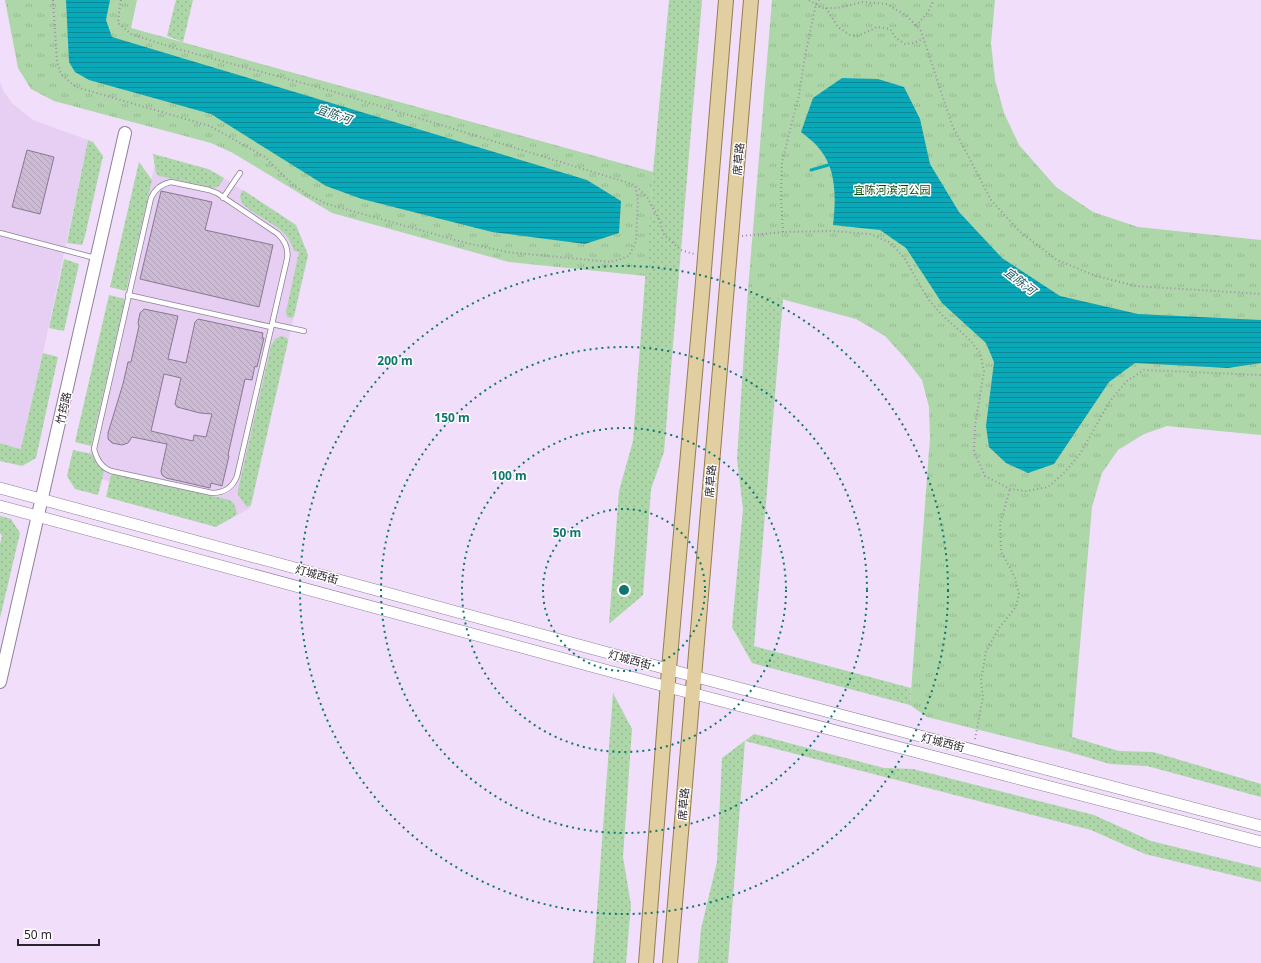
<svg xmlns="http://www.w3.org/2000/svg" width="1261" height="963" viewBox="0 0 1261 963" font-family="'Noto Sans','Noto Sans SC',sans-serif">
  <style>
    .built { fill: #e6cff2 }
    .grass { fill: url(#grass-dots) }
    .park { fill: url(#park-tufts) }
    .water { fill: url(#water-rules) }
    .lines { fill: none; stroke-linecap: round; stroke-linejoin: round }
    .stream { stroke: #0aa9b9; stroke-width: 3 }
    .building { fill: url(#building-back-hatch); stroke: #887891; fill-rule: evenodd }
    .service-casing { stroke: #908099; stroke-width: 6 }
    .tertiary-casing { stroke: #908099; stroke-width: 12 }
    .secondary-casing { stroke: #908099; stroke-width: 14 }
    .primary-casing { stroke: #957e50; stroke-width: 16 }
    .path { stroke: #9d90a4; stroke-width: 2; stroke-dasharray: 1 3; stroke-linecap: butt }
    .service { stroke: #fff; stroke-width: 4.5 }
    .tertiary { stroke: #fff; stroke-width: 11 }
    .secondary { stroke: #fff; stroke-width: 12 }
    .primary { stroke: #e2cfa1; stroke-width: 14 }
    .ring { fill: none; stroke: #0f766e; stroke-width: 2; stroke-dasharray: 2 4 }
    .labels { text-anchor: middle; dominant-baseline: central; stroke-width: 3; stroke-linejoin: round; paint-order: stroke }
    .street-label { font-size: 11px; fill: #2b242e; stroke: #fff }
    .park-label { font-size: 11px; fill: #0c4c08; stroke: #fff }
    .water-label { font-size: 12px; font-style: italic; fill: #1e555c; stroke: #fff }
    .centre { fill: #0f766e; stroke: #fff; stroke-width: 2 }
    .ring-label { font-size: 12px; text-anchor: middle; font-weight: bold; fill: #0f766e; stroke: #fff; stroke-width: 3; stroke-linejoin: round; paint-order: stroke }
  </style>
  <defs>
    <pattern id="grass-dots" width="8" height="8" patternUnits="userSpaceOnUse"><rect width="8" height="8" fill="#add6a9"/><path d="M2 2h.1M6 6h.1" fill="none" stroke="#95b892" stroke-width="1.8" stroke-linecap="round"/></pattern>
    <pattern id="park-tufts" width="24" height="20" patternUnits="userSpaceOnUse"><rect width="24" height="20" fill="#add6a9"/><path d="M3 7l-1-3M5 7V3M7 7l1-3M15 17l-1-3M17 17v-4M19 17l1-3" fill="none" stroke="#95b892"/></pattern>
    <pattern id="water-rules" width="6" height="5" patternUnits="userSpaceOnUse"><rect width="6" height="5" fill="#0aa9b9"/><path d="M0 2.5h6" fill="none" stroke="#0b8997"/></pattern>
    <pattern id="building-back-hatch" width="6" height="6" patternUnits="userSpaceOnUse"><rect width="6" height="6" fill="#cdbbd6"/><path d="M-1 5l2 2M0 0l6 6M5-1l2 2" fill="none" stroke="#b0a1b8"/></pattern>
  </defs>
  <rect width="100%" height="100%" fill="#f0defa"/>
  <path class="built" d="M 0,82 L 4,92 L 13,104 L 33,120 L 88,140 L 43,353 L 21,448 L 20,449 L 0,443 Z
    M 157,155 L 199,167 L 216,173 L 296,225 L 308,255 L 250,508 L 236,516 L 86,475 L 85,473 Z"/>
  <path class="grass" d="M 176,0 L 193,0 L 183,42 L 167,36 Z
    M 669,0 L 702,0 L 664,452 L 651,489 L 643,595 L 609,624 L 619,491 L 633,441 L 653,172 Z
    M 88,140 L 93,142 L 103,156 L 85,236 L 82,245 L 67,243 Z
    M 153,154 L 208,169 L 224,178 L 219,186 L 214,188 L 159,176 L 156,173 Z
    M 139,162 L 152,180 L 126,291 L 110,287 Z
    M 243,190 L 296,225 L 308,255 L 294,316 L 292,318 L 287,317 L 286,312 L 299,252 L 294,251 C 288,225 258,220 242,203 L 240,196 Z
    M 64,259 L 79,264 L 64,331 L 49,328 Z
    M 748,290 L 783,299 L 754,646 L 911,688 L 910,705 L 752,663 L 732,627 L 743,509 L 737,459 Z
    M 109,295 L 125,299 L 91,446 L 75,442 Z
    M 281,336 L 287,338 L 288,341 L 251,505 L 247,507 L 238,495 L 238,490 L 271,346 L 275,339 Z
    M 43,353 L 58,357 L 36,458 L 22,466 L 0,461 L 0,443 L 20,449 L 21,448 Z
    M 73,450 L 92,454 L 97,465 L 104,471 L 98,495 L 75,489 L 67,476 Z
    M 113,474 L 230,500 L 234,504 L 237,513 L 235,516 L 216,527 L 106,497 L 111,475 Z
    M 0,516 L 11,519 L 20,533 L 0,618 L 0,544 L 2,536 L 0,533 Z
    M 613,693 L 632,729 L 623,857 L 631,905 L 626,963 L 593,963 Z
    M 754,734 L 884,768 L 913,769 L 1094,815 L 1151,841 L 1261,868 L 1261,882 L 1145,854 L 1091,830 L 745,741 L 728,963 L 698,963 L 701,929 L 717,862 L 722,758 Z
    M 1072,737 L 1119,751 L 1153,752 L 1261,784 L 1261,797 L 1147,766 L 1110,764 L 1069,752 Z"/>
  <path class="park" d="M 5,0 L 137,0 L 131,28 L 653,172 L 646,276 L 509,262 L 332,213 L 233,153 L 211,143 L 54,101 L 31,89 L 18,68 Z
    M 772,0 L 995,0 L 991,43 L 995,80 L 1004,113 L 1019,145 L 1056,187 L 1093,212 L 1138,227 L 1261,240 L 1261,435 L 1167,426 L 1144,434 L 1118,450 L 1102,473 L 1092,507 L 1072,737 L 1069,752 L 927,717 L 910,705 L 930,438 L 929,407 L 922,380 L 905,358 L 885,336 L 856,319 L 748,290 Z"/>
  <path class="water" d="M 66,0 L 110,0 L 106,20 L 112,37 L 587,180 L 621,201 L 619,233 L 585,244 L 492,232 L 362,199 L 326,186 L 211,114 L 89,80 L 75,72 L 69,62 Z
    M 842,78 L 878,79 L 904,87 L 920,119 L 930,164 L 959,212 L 1002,258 L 1060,296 L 1138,314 L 1261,320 L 1261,363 L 1228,368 L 1135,363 L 1109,382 L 1054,464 L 1028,473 L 1006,463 L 989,447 L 986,426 L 994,362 L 986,343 L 942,303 L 906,248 L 880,230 L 833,225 C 836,199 837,168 818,147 C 813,141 807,137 801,132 L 813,98 Z"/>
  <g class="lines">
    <path class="stream" d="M 811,170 L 832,164"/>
  </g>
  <path class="building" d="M 27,150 L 54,157 L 40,214 L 12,207 Z
    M 161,191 L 212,202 L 205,230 L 273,245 L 259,307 L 140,279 Z
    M 144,309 L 178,316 L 168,359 L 186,363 L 195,322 L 198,319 L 263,333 L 262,338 L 264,338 L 257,367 L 255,366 L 252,380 L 245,379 L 228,455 L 229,456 L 222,486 L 211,483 L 210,488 L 166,478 L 162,475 L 161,471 L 167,444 L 132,437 L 128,443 L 122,445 L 112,443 L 108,439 L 108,433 L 123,384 L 128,362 L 131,362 L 139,326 L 138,323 L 140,313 ZM 164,374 L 181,378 L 175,404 L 177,407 L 200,413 L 212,414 L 206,437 L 194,435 L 193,441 L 151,431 Z"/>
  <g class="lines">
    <defs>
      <path id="service" d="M 171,182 L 209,190 L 217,193 L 278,234 C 285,241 289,249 287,259 L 237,476 C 233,487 224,493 212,493 L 111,471 C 101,467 97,460 94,449 L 151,198 C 155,189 161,184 171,182 Z
        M 223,198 L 240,173
        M 0,233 L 95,258
        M 128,295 L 271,327
        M 272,324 L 304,331"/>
      <path id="tertiary" d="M 0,488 L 693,676 L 1261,826
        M 0,506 L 668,687 L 1261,842"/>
      <path id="secondary" d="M 0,682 L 125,133"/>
      <path id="primary" d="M 646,963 L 669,669 L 702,294 L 726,0
        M 670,963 L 751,0"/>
    </defs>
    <use href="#service" class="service-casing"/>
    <use href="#tertiary" class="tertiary-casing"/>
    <use href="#secondary" class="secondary-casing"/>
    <use href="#primary" class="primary-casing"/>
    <path class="path" d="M 53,0 L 57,62 L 61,74 L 76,87 L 210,126 L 265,157 L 293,185 L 308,195 L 327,204 L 466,243 L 507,252 L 611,262 L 629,256 L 636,241 L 638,201 L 635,185
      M 121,0 L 119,12 L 118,23 L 131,34 L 174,48 L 328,90 L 635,185 L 647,197 L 659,219 L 664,235 L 681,250 L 694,254
      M 809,0 L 821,8 L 837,8 L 863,2 L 887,4 L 907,16 L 921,31 L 952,125 L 991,200 L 1019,231 L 1057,260 L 1096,276 L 1136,286 L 1261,294
      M 826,8 L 838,27 L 850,35 L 858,36 L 877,27 L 890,29 L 896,38 L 905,44 L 913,43 L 923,39
      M 916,26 L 928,12 L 934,0
      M 783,232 L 781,198 L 782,162 L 799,95 L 805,56 L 816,4 L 819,0
      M 742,236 L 783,232 L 833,231 L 870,234 L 891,243 L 905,259 L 928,299 L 943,316 L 969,339 L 980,353 L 984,371 L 975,426 L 974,452 L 985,476 L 1010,489 L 1026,491 L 1048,487 L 1065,472 L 1080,454 L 1110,401 L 1127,381 L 1144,370 L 1261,375
      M 975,739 L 983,697 L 981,681 L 986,651 L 999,628 L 1016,607 L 1019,594 L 1015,578 L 1001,551 L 1000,524 L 1010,489"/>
    <use href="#service" class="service"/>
    <use href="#tertiary" class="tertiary"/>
    <use href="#secondary" class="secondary"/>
    <use href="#primary" class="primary"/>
  </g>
  <g class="ring">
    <circle cx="624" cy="590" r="81"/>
    <circle cx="624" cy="590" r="162"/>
    <circle cx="624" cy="590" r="243"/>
    <circle cx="624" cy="590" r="324"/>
  </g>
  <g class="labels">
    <g class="street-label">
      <text transform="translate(738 159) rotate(-85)">席草路</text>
      <text transform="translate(63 408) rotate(-77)">竹筠路</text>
      <text transform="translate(710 481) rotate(-85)">席草路</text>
      <text transform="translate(317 574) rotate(15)">灯城西街</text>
      <text transform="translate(630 659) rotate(15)">灯城西街</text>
      <text transform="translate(943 742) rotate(14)">灯城西街</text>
      <text transform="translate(683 804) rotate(-85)">席草路</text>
    </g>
    <g class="park-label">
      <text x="892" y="189">宜陈河滨河公园</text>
    </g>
    <g class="water-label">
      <text transform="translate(334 114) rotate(19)">宜陈河</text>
      <text transform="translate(1020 281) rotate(38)">宜陈河</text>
    </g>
  </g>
  <circle cx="624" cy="590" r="6" class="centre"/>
  <g class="ring-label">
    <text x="395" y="365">200 m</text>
    <text x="452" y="422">150 m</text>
    <text x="509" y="480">100 m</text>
    <text x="567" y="537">50 m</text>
  </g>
  <path d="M18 939v6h81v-6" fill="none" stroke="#2b242e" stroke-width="2"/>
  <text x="24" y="939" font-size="12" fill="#2b242e" stroke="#ffffff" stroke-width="3" paint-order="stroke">50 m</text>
</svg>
